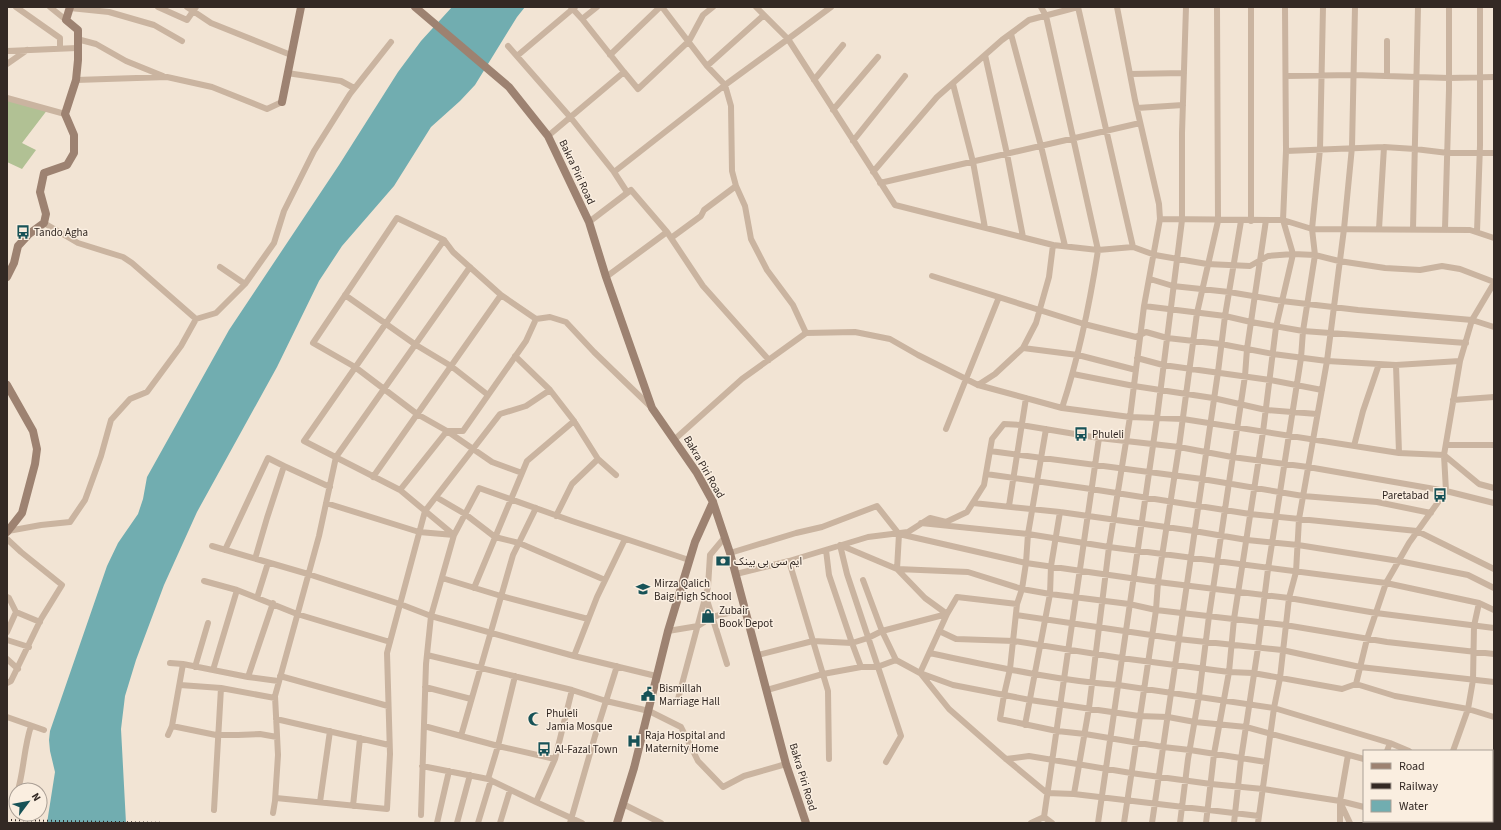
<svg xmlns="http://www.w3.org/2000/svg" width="1501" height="830" viewBox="0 0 1501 830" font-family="'Source Sans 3','Noto Sans Arabic',sans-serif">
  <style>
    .green { fill: #b1c194 }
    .water { fill: #71adb0 }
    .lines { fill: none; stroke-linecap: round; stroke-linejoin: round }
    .street { stroke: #cab4a0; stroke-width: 6 }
    .secondary { stroke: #9d8271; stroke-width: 8 }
    .rail { stroke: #332924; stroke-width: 2; stroke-dasharray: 1 3; stroke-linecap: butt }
    .labels { text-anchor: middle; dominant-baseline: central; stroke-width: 3; stroke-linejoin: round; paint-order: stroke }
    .street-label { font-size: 11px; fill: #332924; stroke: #faeee0 }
    .poi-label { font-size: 11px; fill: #332924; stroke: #faeee0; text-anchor: start }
  </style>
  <rect width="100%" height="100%" fill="#f2e4d4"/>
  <path class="green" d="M 7,98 L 48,109 L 22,143 L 36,150 L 22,169 L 7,162 Z"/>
  <path class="water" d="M 452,7 L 525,7 L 517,17 L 475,85 L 460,101 L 431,127 L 394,186 L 342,246 L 319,281 L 277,367 L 197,512 L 164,585 L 136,660 L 125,696 L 121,729 L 126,823 L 47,823 L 55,772 L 50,751 L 49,740 L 50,731 L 107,566 L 118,543 L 138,514 L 143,499 L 147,477 L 229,330 L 339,165 L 398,72 L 421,41 Z"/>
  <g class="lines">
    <path class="street" d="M 16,7 L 60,38 L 60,48
      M 50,7 L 66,20
      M 158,7 L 187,20 L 196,7
      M 187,7 L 211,23 L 291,55
      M 571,7 L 582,19 L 597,7
      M 662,7 L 707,66 L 725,85 L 788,39 L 895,205 L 1053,245 L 1049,277 L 1036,323 L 1023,348 L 995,374 L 978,385
      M 756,7 L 788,39 L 831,7
      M 1041,7 L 1046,16 L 1098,250 C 1090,303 1079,356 1062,408
      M 1078,7 L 1133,247
      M 1251,7 L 1251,221
      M 70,8 L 109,12 L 154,25 L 182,41
      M 582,19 L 624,72
      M 1011,34 L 1041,146 L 1065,246
      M 77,39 L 96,44 L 126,61 L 163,76
      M 1387,41 L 1387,76
      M 508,46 L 571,118 L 614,172 L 725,85 L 731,106 L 732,171 L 736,186 L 745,206 L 751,239 L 767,270 L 793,305 L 806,333 L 742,379 L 675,439
      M 7,51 L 77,48
      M 610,55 L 660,7
      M 985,55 L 1007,154 L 1023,237
      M 517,56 L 575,7
      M 7,64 L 27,50
      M 707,66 L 764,15
      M 287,73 L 341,81 L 354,88
      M 1130,74 L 1184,73
      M 1286,76 L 1354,75 L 1449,78 L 1494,77
      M 76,80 L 167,77 L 212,87 L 267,109 L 282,102
      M 814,80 L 843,45
      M 953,84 L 973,162 L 985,228
      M 7,98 L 65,114
      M 1137,108 L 1183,105
      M 833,110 L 878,57
      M 548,136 L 624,72 L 638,89 L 689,41 L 703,15 L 713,7
      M 853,141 L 905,76
      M 1286,151 L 1384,147 L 1415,149 L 1448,153 L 1494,153
      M 614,172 L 627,192
      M 873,172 L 937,97 L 1002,40 L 1029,20 L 1078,7
      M 880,183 L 1140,123
      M 1160,219 L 1283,220 L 1312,229 L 1470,230 L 1494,238
      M 589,222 L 631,190 L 667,232 L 703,286 L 769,360
      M 44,223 L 78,243 L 123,257 L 132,263 L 196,319 L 216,313 L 245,284 L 274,243 L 284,211 L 314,151 L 350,94 L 391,42
      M 1379,229 L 1384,147
      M 1413,229 L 1418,7
      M 1445,229 L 1449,90 L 1449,7
      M 1477,232 L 1480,145 L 1480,7
      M 671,238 L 701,216 L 704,210 L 736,186
      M 444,240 L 304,441 L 400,490 L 447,431 L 463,431 L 526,341 L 536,319
      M 1053,245 L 1098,250 L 1133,247 L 1155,255 L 1207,264 L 1250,266 L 1268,256 L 1293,254 L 1315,255 L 1339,261 L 1385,268 L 1420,270 L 1442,266 L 1460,269 L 1494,282
      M 220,267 L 245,284
      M 932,276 L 1084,324 L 1136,337 L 1146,332 L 1167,338 L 1221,344 L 1273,354 L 1327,361 L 1396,365 L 1460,361
      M 606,277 L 667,232
      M 1150,279 L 1173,286 L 1229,292 L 1282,301 L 1358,310 L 1472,320 L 1494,327
      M 345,295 L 416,345 L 451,366 L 488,395
      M 1144,306 L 1225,316 L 1251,322 L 1303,331 L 1466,343
      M 806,333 L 855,332 L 890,339 L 918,355 L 978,385 L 1062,408 L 1130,417 L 1183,419 L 1399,453 L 1444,455 L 1479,484 L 1494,488
      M 1023,348 L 1078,355 L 1136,370
      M 515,356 L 550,390 L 574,421 L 598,459 L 616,475
      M 1137,358 L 1163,365 L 1270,380 L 1322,390
      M 1396,365 L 1399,453
      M 1073,374 L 1134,386 L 1213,398 L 1266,410 L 1317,414
      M 1453,400 L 1494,397
      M 946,429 L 999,297
      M 1046,429 L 1028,534 L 1026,563 L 1022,589 L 1017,604 L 1010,669 L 1004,695 L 1000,719 L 1057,731 L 1085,734 L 1163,747 L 1190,750 L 1266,762
      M 1446,445 L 1494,445
      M 1354,446 L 1363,411 L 1379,364
      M 990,451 L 1202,479 L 1303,496 L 1377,502 L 1431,513
      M 522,473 L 492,462 L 447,431 L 417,414 L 355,367 L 313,343 L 397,218 L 444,240 L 453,252 L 501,295 L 536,319 L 550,317 L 566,322 L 594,352 L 651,407
      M 986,474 L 1091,489 L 1250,514 L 1417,531 L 1494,569
      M 373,477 L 501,295
      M 400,490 L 454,535
      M 436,497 L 465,514 L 495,537 L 519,543 L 605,580
      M 326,503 L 419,532 L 454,535
      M 973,503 L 1060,512 L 1194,531 L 1247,540 L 1298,545 L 1399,561 L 1468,575 L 1494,588
      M 1009,506 L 1026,398
      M 556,516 L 572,484 L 598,459
      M 921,523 L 1028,534 L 1109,547 L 1386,583 L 1479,603 L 1494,610
      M 8,531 L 41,525 L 70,522 L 85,500 L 101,456 L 111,420 L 130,399 L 147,392 L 181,346 L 196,319
      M 899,534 L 897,569 L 925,598 L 947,614
      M 7,539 L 21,552 L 62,585 L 41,619 L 11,681 L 7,683
      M 625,539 L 597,597 L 574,656 L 656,676
      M 840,545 L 897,569 L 968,572 L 1022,589 L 1050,594 L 1129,604 L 1156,610 L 1285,625 L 1387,642 L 1494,654
      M 840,545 L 847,574 L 901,736 L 886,762
      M 212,546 L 308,574 L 400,604 L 431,616 L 574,656
      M 225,550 L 268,458 L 284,466
      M 826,550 L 829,575 L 852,643 L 861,667
      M 730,553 L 796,533 L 822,527 L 877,506 L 899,534 L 1026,563 L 1158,582 L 1289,598 L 1376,613 L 1494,628
      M 255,559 L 267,518 L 284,466 L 330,487
      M 789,561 L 828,691 L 829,759
      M 736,574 L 789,561 L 868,537 L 908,532 L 930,518 L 946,522 L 967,512 L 984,485 L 992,439 L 1004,424 L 1021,425 L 1099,438 L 1179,447 L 1232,457 L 1308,467 L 1446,491 L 1494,503
      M 442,578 L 501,596 L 588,619
      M 863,580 L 882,631 L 896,660
      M 204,581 L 237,590 L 297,614 L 390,642
      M 474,588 L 527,461 L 574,421
      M 7,597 L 9,598 L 16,612 L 40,622
      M 706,597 L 727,664
      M 257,598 L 268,563
      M 273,603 L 248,677 L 278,681
      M 1016,615 L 1178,639 L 1282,650 L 1360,667 L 1494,682
      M 668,631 L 698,626 L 712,617 L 744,609
      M 939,631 L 956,639 L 1014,641 L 1121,658 L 1229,672 L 1253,673 L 1342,689 L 1356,684 L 1395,696 L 1468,709 L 1494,717
      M 7,632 L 16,612
      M 7,640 L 29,647
      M 929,653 C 992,666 1054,680 1118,685 L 1274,708 L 1390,743 L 1409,751
      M 427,655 L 572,690 L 555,759
      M 758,655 L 813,641 L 852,643 L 868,638 L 882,631 L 947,614
      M 7,659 L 18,669
      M 170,663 L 183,664 L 248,677
      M 195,667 L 208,623
      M 213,670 L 237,590
      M 920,673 L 953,685 L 1030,700 L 1139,716 L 1168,717 L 1195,722 L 1246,727 L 1364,759
      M 921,674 L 949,709 L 1006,759 L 1047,793 L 1074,794 L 1259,816
      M 280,676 L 388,706
      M 515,676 L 498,746 L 488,779 L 536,802
      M 1356,684 L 1367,639 L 1386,583 L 1409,543 L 1446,491 L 1444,455 L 1460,361 L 1472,320 L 1494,283
      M 180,685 L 221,688 L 275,698
      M 425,687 L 471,699
      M 572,690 L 606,701 L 649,711 L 681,727 L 698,761 L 723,787 L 744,776 L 786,764
      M 767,690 L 823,674 L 861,667 L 877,667 L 896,660 L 920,673 L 947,614 L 957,597 L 1017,604
      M 678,699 L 708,587 L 710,555 L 725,537
      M 7,717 L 44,730
      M 276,719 L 389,745
      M 1025,725 L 1050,594 L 1051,566 L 1060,512
      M 172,726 L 216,735 L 238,735 L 260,734 L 277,737
      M 424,726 L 498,746 L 555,759 L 536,802 L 582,823
      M 168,735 L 172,726 L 183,664
      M 461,736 L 513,555 L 536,508
      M 1387,751 L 1390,743
      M 1453,751 L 1468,709 L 1473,680 L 1474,626 L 1479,603
      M 1006,759 L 1029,756 L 1131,773 L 1211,784 L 1263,789 L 1340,801 L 1364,807
      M 422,766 L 488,779
      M 18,790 C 24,769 24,747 31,726
      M 1074,794 L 1089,708 L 1109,547 L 1130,417 L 1144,306 L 1160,219 L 1159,204 L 1135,100 L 1117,7
      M 1492,795 L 1493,792
      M 276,798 L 387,809 L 390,754 L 387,653 L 425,511 L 500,414 L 526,406 L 550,390
      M 320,802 L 330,731
      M 623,804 L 661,823
      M 1341,804 L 1350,823
      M 353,806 L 360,738
      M 214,810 L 221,688
      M 273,813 L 275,801 L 278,755 L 275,696 L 319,536 L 336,457 L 470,267
      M 421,815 L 426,664 L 431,616 L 454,535 L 479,488 L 572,521 L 689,560
      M 1044,817 L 1099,438
      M 1448,821 L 1448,823
      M 437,823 L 449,771
      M 457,823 L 470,775
      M 478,823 L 491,780
      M 500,823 L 510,790
      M 570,823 L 595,736 L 617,666
      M 1031,823 L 1044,817 L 1052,823
      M 1098,823 L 1157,418 L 1182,220 L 1182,133 L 1186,7
      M 1124,823 L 1156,610 L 1158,582 L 1179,447 L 1197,313 L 1218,221 L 1217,7
      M 1152,823 L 1218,372 L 1225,316 L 1241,221
      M 1180,823 L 1188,759 L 1199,696 L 1209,616 L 1245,376 L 1247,349 L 1266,220
      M 1206,823 L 1214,754 L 1229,672 L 1234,619 L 1263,432 L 1276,327 L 1293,254 L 1283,220 L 1286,151 L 1285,7
      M 1234,823 L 1241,759 L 1258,648 L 1268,569 L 1301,358 L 1303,331 L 1315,255 L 1312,229 L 1320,149 L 1323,7
      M 1258,823 L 1274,708 L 1280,678 L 1289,598 L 1296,572 L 1299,519 L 1327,361 L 1344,229 L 1352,147 L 1355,7
      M 1340,823 L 1340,801 L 1348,755
      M 1486,823 L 1486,821"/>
    <path class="secondary" d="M 415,7 L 509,87 L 548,136 L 589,222 L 606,277 L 652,408 L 697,473 L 713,502 L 730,553 L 786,764 L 806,823
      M 282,102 L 301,7
      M 7,277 L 14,263 L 18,246 L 29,234 L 44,223 L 46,214 L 40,192 L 44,173 L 67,165 L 74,153 L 74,135 L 65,114 L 76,80 L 78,60 L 78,30 L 66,20 L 70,7
      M 7,385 L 33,431 L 37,449 L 35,464 L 22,513 L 7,532
      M 617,823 L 634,768 L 668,631 L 695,542 L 713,502"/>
    <path class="rail" d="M 7,820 L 167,823"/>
  </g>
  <defs>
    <symbol id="bus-bare" viewBox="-9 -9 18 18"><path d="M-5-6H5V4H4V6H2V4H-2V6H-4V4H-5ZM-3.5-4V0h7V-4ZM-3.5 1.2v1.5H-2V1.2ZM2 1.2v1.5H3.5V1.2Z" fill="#175257" stroke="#faeee0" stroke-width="2.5" paint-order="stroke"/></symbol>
    <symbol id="bank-bare" viewBox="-9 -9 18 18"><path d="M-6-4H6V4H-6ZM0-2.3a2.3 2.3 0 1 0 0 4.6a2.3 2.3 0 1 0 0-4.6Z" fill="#175257" stroke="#faeee0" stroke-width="2.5" paint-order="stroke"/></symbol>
    <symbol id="school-bare" viewBox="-9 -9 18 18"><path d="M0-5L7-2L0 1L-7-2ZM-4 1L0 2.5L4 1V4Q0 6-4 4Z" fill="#175257" stroke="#faeee0" stroke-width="2.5" paint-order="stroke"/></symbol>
    <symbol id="shop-bare" viewBox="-9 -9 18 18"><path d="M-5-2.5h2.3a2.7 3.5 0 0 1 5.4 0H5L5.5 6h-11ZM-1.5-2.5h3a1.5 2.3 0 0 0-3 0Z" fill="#175257" stroke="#faeee0" stroke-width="2.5" paint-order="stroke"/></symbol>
    <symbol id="civic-bare" viewBox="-9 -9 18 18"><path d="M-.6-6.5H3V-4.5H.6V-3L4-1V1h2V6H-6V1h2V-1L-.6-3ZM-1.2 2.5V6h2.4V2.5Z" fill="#175257" stroke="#faeee0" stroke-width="2.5" paint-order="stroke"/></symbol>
    <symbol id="mosque-bare" viewBox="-9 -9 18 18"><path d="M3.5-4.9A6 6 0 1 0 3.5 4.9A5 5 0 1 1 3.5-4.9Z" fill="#175257" stroke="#faeee0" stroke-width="2.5" paint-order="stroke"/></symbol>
    <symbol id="hospital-bare" viewBox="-9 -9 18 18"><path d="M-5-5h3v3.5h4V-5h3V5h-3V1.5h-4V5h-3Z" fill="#175257" stroke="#faeee0" stroke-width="2.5" paint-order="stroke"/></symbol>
  </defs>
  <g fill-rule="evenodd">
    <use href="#bus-bare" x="13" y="222" width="20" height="20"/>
    <use href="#bus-bare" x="1071" y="424" width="20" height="20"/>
    <use href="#bus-bare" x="1430" y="485" width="20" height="20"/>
    <use href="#bank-bare" x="713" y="551" width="20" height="20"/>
    <use href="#school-bare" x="633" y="579" width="20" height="20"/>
    <use href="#shop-bare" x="698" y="606" width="20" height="20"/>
    <use href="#civic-bare" x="638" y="684" width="20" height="20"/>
    <use href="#mosque-bare" x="525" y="709" width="20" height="20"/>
    <use href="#hospital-bare" x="624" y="731" width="20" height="20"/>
    <use href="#bus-bare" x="534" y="739" width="20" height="20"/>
  </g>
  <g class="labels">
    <g class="street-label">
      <text transform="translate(577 172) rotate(65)">Bakra Piri Road</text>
      <text transform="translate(704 467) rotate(60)">Bakra Piri Road</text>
      <text transform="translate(803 777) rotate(73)">Bakra Piri Road</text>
    </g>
    <g class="poi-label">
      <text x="34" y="232">Tando Agha</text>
      <text x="1092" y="434">Phuleli</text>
      <text x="1429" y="495" text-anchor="end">Paretabad</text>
      <text x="734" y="561">ایم سی بی بینک</text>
      <text x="654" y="583">Mirza Qalich<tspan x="654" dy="13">Baig High School</tspan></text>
      <text x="719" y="610">Zubair<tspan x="719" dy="13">Book Depot</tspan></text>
      <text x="659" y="688">Bismillah<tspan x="659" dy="13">Marriage Hall</tspan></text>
      <text x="546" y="713">Phuleli<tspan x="546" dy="13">Jamia Mosque</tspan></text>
      <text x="645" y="735">Raja Hospital and<tspan x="645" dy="13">Maternity Home</tspan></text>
      <text x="555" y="749">Al-Fazal Town</text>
    </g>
  </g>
  <rect width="1501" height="830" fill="none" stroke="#332924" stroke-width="16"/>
  <rect x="1363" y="750" width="130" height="72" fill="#faeee0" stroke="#aa9f95"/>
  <rect x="1371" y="763" width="20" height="6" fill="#9d8271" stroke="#aa9f95"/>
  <text x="1399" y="770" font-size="12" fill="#332924">Road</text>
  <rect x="1371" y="783" width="20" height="6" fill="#332924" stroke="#aa9f95"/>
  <text x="1399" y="790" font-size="12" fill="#332924">Railway</text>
  <rect x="1371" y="800" width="20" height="12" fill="#71adb0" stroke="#aa9f95"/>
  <text x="1399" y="810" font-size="12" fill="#332924">Water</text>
  <g transform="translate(28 802) rotate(58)"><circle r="19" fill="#faeee0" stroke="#aa9f95"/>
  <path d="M0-3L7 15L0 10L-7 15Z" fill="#175257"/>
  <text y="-6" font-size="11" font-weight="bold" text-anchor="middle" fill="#332924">N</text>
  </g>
</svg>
